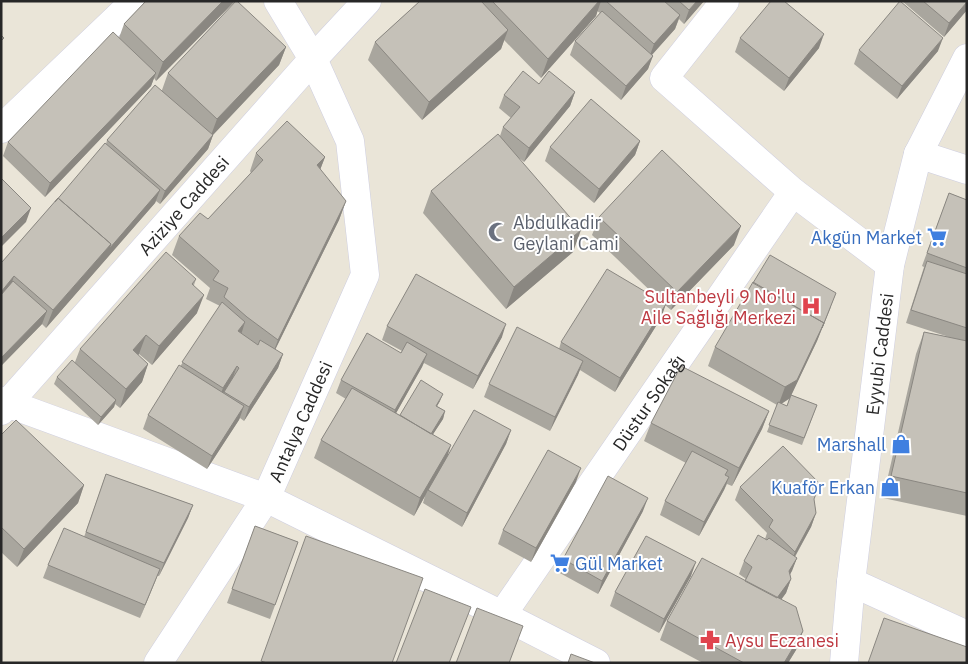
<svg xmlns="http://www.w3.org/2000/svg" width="968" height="664" viewBox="0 0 968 664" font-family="'IBM Plex Sans',sans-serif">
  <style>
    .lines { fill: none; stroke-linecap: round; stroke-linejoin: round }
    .minor-casing { stroke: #cecee0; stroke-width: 29 }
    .tertiary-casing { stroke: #cecee0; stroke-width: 29 }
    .minor { stroke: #fff; stroke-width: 28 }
    .tertiary { stroke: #fff; stroke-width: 28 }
    .wall { fill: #a9a69e; fill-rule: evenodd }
    .shaded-wall { fill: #8a8781 }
    .building { fill: #c5c1b8; stroke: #8a8781 }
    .labels { text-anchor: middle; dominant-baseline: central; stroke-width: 4; stroke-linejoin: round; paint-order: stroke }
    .street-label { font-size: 18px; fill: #272727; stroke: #fff }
    .worship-label { font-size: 18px; fill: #5b616d; stroke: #fff; text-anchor: start }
    .shop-label { font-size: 18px; fill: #366cbe; stroke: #fff; text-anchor: end }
    .health-label { font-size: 18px; fill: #be3a42; stroke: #fff; text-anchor: end }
  </style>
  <rect width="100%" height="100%" fill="#eae5d8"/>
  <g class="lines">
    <defs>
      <g id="minor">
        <path d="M 725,1 L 664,78 L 793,192 L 890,265"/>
        <path d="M 1,129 L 135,1"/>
        <path d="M 918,154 L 967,170"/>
        <path d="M 1,401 L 266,498"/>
        <path id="s1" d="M 1,411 L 313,59 L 367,1"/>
        <path d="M 851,582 L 967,635"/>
        <path id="s2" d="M 502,615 L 793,192"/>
      </g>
      <g id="tertiary">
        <path d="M 266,498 L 502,615 L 596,663"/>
        <path id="s3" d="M 158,663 L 266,498 L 365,275 L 350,141 L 313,59 L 278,1"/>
        <path id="s4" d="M 844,663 L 851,582 L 890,265 L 918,154 L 967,58"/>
      </g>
    </defs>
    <use href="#minor" class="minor-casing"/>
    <use href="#tertiary" class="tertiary-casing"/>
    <use href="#minor" class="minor"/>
    <use href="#tertiary" class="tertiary"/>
  </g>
  <path class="wall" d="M 146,1 L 235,1 L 156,81 L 154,78 L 151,86 L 45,197 L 3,156 L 8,142 L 119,38 L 124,24 Z
    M 420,1 L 704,1 L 684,24 L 679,19 L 675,29 L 652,55 L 648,69 L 621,100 L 570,55 L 575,41 L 600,13 L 597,11 L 596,16 L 541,78 L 504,40 L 501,49 L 422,120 L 368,60 L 375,42 Z
    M 902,1 L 967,1 L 967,10 L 944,37 Z
    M 740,38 L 819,48 L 784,91 L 735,52 Z
    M 286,47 L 279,65 L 213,135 L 208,149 L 160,204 L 156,201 L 155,203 L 46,328 L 42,324 L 1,366 L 1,262 L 2,262 L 106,144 L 107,140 L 162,90 L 168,73 Z
    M 859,50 L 938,51 L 897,99 L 854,64 Z
    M 539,84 L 575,92 L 570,106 L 524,162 L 519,158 L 573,252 L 506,309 L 423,213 L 431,191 L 500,136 L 503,127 L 511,118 L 499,108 L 504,95 Z
    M 640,141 L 635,155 L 594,203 L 545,161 L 550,147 Z
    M 256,153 L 325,157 L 320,170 L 346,201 L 339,220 L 275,350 L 283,354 L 278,368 L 244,421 L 240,418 L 207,469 L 143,429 L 148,415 L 220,306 L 206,299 L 210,288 L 172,255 L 179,236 L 208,219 L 251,173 L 250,171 Z
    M 949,193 L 967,200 L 967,516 L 883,498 L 916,354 L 924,332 L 949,337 L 906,323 L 924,267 L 922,266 Z
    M 599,217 L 734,245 L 671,310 L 665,305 L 661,318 L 615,392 L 580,370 L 550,431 L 484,397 L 489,384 L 559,349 L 561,342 L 662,302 L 592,235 Z
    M 196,279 L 194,285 L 197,313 L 152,365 L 139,354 L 138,355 L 148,364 L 142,382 L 120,408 L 115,404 L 114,407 L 98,425 L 54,384 L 57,377 L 75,362 L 80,349 Z
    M 831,307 L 817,341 L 791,395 L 817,405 L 802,445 L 767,432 L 777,405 L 708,366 L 715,347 ZM 789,399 L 787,406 L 781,404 Z
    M 387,326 L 502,337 L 473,389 L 424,363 L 422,367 L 396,413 L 400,415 L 440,401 L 437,406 L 445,411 L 443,419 L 433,434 L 448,455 L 511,430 L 506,444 L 462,527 L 423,503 L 425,496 L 414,516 L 314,458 L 321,440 L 346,399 L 336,393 L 341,380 L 401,353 L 402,351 L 382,340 Z
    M 769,411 L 762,429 L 732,486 L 727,484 L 724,490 L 699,536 L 660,515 L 665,501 L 686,463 L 644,441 L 651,423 Z
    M 1,435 L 84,485 L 78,503 L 17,567 L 1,552 Z
    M 106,474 L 193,505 L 188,518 L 159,576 L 157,576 L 140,618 L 43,578 L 48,565 L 84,537 Z
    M 576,482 L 531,562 L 498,544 L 503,530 Z
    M 740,487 L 814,500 L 816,513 L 811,527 L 795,557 L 797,558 L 790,574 L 791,579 L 786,593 L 781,600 L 803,631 L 796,650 L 788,663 L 703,663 L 660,640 L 667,621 L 745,581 L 746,579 L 739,574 L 744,561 L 765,539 L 767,533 L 735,500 Z
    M 643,511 L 598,594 L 558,572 L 563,559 Z
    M 255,526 L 298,542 L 270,619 L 227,603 Z
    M 691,576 L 659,633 L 610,606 L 615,592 Z"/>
  <path class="shaded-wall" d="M 223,1 L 235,1 L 156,81 L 163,62 Z
    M 599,1 L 601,1 L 596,16 L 541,78 L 548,59 Z
    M 697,1 L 704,1 L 684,24 L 689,10 Z
    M 967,2 L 967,10 L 944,37 L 949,23 Z
    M 680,15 L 675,29 L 649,58 L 654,44 Z
    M 508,30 L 501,49 L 422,120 L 429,102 Z
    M 824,34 L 819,48 L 784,91 L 789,78 Z
    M 943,38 L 938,51 L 897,99 L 902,86 Z
    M 286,47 L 279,65 L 210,138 L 217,119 Z
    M 653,56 L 648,69 L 621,100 L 626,86 Z
    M 156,73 L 151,86 L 45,197 L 50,183 Z
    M 575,92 L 570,106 L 524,162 L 529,148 Z
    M 213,135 L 208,149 L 160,204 L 165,191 Z
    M 640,141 L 635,155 L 594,203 L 599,189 Z
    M 325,157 L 318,175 L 317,165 Z
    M 160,190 L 155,203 L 46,328 L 53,310 L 111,244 Z
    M 346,201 L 339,220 L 271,358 L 278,340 Z
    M 31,208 L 26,222 L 1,247 L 1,238 Z
    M 741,226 L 734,245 L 671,310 L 677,292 Z
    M 581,230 L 573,252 L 506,309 L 514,287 Z
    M 14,276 L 8,295 L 1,302 L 1,292 Z
    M 836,293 L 817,341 L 790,398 L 778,406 L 785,387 Z
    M 204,295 L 197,313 L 152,365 L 159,346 Z
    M 666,304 L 661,318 L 615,392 L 620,378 Z
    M 47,311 L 42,324 L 1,366 L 1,358 Z
    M 245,322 L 241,335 L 238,331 Z
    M 506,324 L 502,337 L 473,389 L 478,376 Z
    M 146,335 L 139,354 L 126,369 L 133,350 Z
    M 283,354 L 278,368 L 244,421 L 249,407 Z
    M 427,354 L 422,367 L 390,424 L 395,410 Z
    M 583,361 L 578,375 L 550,431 L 555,417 Z
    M 148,364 L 142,382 L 120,408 L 126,389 Z
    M 237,366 L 232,380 L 218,401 L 223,388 Z
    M 443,394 L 440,401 L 433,413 L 436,406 Z
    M 116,400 L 114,407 L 98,425 L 101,417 Z
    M 244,406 L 239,420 L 207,469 L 212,456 Z
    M 445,411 L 443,419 L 426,445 L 429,438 Z
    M 769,411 L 762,429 L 732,486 L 739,468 Z
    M 511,430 L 506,444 L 462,527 L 467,513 Z
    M 451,445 L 445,464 L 428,490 L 425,496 L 414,516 L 420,498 Z
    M 581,468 L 576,482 L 531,562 L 536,548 Z
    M 729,477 L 724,490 L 699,536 L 704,522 Z
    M 84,485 L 78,503 L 17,567 L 24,549 Z
    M 648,498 L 643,511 L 598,594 L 602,581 Z
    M 193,505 L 188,518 L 159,576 L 164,563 Z
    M 816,513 L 811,527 L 790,565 L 795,552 Z
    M 797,558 L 792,571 L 784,585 L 789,571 Z
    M 696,562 L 691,576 L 659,633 L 664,619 Z
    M 160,569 L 155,582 L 140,618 L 145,605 Z
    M 791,579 L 786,593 L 771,613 L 775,600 Z
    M 803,631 L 796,650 L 788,663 L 784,663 Z"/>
  <path class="building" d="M 146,1 L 223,1 L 163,62 L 124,24 Z
    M 236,1 L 237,1 L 286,47 L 217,119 L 168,73 Z
    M 420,1 L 481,1 L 508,30 L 429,102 L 375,42 Z
    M 492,1 L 599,1 L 548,59 Z
    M 606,1 L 664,1 L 680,15 L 654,44 Z
    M 679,1 L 697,1 L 689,10 Z
    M 771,1 L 784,1 L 824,34 L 789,78 L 740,38 Z
    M 900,1 L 943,38 L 902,86 L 859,50 Z
    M 923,1 L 967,1 L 967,2 L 949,23 Z
    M 602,11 L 653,56 L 626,86 L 575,41 Z
    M 113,32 L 156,73 L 50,183 L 8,142 Z
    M 1,35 L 4,38 L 1,41 Z
    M 523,71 L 539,84 L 549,71 L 575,92 L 529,148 L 503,127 L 520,107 L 504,95 Z
    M 155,85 L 213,135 L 165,191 L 107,140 Z
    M 591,99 L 640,141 L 599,189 L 550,147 Z
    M 287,121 L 325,157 L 317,165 L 346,201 L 278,340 L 247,317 L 224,297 L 228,288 L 213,280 L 219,271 L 179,236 L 200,213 L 208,219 L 263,160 L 256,153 Z
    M 498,134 L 581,230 L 514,287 L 431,191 Z
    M 105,143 L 160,190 L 109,249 L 111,244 L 58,198 L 55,202 Z
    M 662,150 L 741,226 L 677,292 L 599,217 Z
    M 1,178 L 31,208 L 1,238 Z
    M 949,193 L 967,200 L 967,268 L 927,253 Z
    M 58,198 L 111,244 L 53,310 L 14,276 L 1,292 L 1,262 L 2,262 Z
    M 166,252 L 196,279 L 192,284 L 204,295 L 159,346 L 146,335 L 133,350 L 148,364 L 126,389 L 80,349 Z
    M 770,255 L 836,293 L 822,328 L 824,323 L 753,283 Z
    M 927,261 L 967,274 L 967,328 L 911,310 Z
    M 607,269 L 666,304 L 620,378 L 561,342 Z
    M 416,274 L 506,324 L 478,376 L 387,326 Z
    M 13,281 L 47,311 L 1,358 L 1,295 Z
    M 753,282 L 824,323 L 797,380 L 785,387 L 715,347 Z
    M 222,302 L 245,322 L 238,331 L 258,345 L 260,340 L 283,354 L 249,407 L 224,392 L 239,368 L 237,366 L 223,388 L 182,362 Z
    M 517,327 L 583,361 L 555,417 L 489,384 Z
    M 924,332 L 967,341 L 967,493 L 891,476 Z
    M 367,333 L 401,353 L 407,342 L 427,354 L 395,410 L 341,380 Z
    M 72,360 L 116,400 L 101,417 L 57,377 Z
    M 179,365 L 244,406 L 212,456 L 148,415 Z
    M 681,366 L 769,411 L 739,468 L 651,423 Z
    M 421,380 L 443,394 L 436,406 L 445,411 L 431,434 L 400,415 Z
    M 352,388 L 451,445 L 420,498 L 321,440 Z
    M 791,395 L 817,405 L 804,438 L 769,425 L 778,402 L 787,406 Z
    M 474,410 L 511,430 L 467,513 L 428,490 Z
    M 16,420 L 84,485 L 24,549 L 1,527 L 1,435 Z
    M 783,446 L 820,484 L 814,499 L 816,513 L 795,552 L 769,527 L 773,520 L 740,487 Z
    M 548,450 L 581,468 L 536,548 L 503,530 Z
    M 692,451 L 728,470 L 725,475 L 729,477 L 704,522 L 665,501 Z
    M 106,474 L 193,505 L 164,563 L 86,532 Z
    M 608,476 L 648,498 L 602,581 L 563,559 Z
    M 255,526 L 298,542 L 275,605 L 232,589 Z
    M 64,528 L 160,569 L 145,605 L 48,565 Z
    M 758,535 L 767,540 L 769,538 L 797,558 L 789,571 L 791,579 L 777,598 L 745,581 L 752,567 L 744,561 Z
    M 306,536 L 423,578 L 392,663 L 267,663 L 261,661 Z
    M 646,536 L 696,562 L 664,619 L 615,592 Z
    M 702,558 L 796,607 L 803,631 L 784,663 L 744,663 L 667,621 Z
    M 425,589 L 471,607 L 449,663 L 396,663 Z
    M 477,608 L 523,626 L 509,663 L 456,663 Z
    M 884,618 L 967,647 L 967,663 L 868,663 Z
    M 571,654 L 595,663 L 568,663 Z"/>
  <defs>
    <symbol id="mosque-bare" viewBox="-9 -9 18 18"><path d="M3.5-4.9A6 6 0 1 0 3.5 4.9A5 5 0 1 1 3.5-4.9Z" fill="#6b7280" stroke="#fff" stroke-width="2.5" paint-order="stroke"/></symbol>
    <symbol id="supermarket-bare" viewBox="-9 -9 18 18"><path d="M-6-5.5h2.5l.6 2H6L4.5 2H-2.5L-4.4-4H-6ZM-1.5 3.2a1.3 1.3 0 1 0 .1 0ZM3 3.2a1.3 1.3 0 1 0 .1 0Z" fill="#3f7fe0" stroke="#fff" stroke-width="2.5" paint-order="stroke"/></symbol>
    <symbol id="hospital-bare" viewBox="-9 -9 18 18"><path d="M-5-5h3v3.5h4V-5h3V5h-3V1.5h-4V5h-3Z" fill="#e0444e" stroke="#fff" stroke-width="2.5" paint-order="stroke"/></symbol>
    <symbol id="shop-bare" viewBox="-9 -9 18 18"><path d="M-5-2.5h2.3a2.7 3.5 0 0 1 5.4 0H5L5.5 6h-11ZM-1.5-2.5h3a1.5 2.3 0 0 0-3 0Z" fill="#3f7fe0" stroke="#fff" stroke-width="2.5" paint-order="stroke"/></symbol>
    <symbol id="pharmacy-bare" viewBox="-9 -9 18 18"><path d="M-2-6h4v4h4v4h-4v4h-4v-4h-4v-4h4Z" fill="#e0444e" stroke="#fff" stroke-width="2.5" paint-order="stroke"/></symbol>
  </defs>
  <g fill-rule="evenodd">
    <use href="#mosque-bare" x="484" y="218" width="28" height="28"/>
    <use href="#supermarket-bare" x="923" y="223" width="28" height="28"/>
    <use href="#hospital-bare" x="797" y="292" width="28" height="28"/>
    <use href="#shop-bare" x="887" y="430" width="28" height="28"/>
    <use href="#shop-bare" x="876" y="473" width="28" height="28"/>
    <use href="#supermarket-bare" x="546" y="549" width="28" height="28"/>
    <use href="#pharmacy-bare" x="696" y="626" width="28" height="28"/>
  </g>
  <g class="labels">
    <g class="street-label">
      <text stroke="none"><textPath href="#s1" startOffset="275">Aziziye Caddesi</textPath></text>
      <text stroke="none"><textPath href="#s4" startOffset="311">Eyyubi Caddesi</textPath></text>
      <text stroke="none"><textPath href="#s2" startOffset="258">Düstur Sokağı</textPath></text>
      <text stroke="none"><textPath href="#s3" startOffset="281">Antalya Caddesi</textPath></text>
    </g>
    <g class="worship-label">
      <text x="513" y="222">Abdulkadir<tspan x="513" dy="21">Geylani Cami</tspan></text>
    </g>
    <g class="shop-label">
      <text x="922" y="237">Akgün Market</text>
      <text x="886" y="444">Marshall</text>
      <text x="875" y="487">Kuaför Erkan</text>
      <text x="575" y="563" text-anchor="start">Gül Market</text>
    </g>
    <g class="health-label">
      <text x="796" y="296">Sultanbeyli 9 No'lu<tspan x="796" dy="21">Aile Sağlığı Merkezi</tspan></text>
      <text x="725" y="640" text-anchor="start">Aysu Eczanesi</text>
    </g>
  </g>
  <rect width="968" height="664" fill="none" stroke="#272727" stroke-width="5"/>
</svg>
